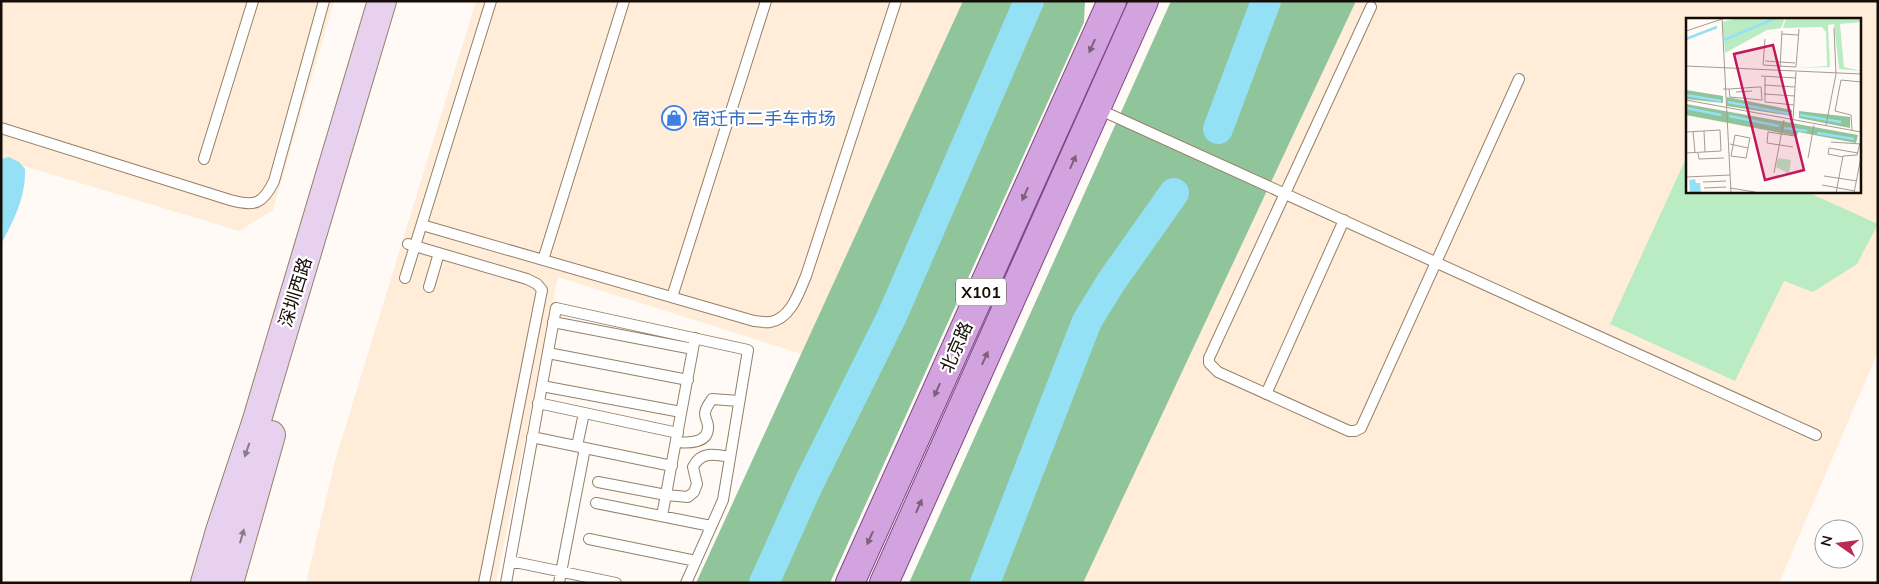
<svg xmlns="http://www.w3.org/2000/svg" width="1879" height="584" viewBox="0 0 1879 584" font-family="Mulish,'Noto Sans SC',sans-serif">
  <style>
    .built { fill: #ffedd9; fill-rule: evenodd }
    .green { fill: #baecc3 }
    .forest { fill: #90c49a }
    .water { fill: #94e1f6 }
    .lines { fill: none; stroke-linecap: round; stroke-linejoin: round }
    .river { stroke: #94e1f6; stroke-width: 30 }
    .lane-casing { stroke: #958067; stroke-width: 12 }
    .secondary-casing { stroke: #958067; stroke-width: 30 }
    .primary-casing { stroke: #7d4785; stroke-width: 30 }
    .lane { stroke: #fff; stroke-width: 10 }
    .secondary { stroke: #e8d1ef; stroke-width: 28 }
    .primary { stroke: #d2a3df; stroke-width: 28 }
    .oneway { fill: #7d607d }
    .oneway2 { fill: #8a7986 }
    .labels { text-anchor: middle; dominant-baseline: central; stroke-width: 4.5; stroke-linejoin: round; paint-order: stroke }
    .shield { fill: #fff; stroke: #5c5651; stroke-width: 1 }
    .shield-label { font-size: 16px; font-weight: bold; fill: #160e06 }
    .shop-label { font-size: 18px; fill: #366cbe; stroke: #fff; text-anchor: start }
    .street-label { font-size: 18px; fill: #160e06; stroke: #fff }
    .inset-river { fill: none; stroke: #94e1f6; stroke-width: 2.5 }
    .inset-road { fill: none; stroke: #a29c95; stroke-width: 1 }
    .view { fill: #c2185b; fill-opacity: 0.15; stroke: #c2185b; stroke-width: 2.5 }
    .inset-edge { fill: none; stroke: #160e06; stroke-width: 2.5 }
  </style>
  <rect width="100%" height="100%" fill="#fffaf5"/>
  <path class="built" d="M 1,1 L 334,1 L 273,210 L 239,231 L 1,159 Z
    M 476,1 L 963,1 L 802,354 L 558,277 L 496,583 L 306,583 L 335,461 Z
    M 1356,1 L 1878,1 L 1878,352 L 1779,583 L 1083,583 ZM 1688,19 L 1860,19 L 1860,191 L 1688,191 Z"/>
  <path class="green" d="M 1688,154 L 1688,191 L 1805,191 L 1878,224 L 1857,264 L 1813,292 L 1784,281 L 1735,381 L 1610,324 Z"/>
  <path class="forest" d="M 963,1 L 1085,1 L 1084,22 L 830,583 L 696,583 Z
    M 1171,1 L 1356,1 L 1083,583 L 909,583 Z"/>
  <path class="water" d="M 9,157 L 19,162 L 25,169 C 26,196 14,220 1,244 L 1,159 Z"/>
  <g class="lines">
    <path class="river" d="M 1218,129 L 1266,1
      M 764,583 L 809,483 L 892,316 L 1029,1
      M 985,583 L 1087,321 L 1111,282 L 1174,193"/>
    <defs>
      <path id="lane" d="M 1371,7 L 1209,358 L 1209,363 L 1218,372 L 1349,431 L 1355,431 L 1361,428 L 1519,79
        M 1098,109 L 1816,435
        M 1,128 L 230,200 C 255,207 263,204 274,181 L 324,1
        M 204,159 L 253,1
        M 422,225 L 754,321 C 759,321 765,323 770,322 C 791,319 799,292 806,276 L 896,1
        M 408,244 L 527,279 L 537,284 L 542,290 L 484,583
        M 543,260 L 624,1
        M 405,278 L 491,1
        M 429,287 L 439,253
        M 672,297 L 766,1
        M 553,322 L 693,349
        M 548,353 L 688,380
        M 542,386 L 681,412
        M 1266,394 L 1344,220
        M 538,403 L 678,433
        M 532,437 L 672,466
        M 676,442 C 688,443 709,444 708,426 C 708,422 705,418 705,414 C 705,408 709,404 712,399 L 739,401
        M 577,446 L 584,413
        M 598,482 L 666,495 L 688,497 L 694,492 L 697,484 L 693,467 C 701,451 714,454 730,457
        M 596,503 L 711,526
        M 662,516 L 695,338
        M 589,539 L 696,561
        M 510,561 L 616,583
        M 506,583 L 556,308 L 748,350 L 723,500 L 686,583
        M 559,583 L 585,448"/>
      <path id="secondary" d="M 205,583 L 220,531 L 256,423 L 382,1
        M 229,583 L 271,435"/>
      <path id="primary" d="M 850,583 L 1112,1
        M 884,583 L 1144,1"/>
    </defs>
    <use href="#lane" class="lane-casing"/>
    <use href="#secondary" class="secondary-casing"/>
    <use href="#primary" class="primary-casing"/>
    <use href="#lane" class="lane"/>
    <use href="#secondary" class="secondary"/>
    <use href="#primary" class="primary"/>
  </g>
  <defs><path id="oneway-solid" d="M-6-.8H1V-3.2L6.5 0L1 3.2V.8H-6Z" transform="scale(1.25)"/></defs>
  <g class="oneway">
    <use href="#oneway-solid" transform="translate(1092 46) rotate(114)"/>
    <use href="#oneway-solid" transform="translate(1073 162) rotate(-66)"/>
    <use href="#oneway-solid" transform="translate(1025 194) rotate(114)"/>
    <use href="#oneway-solid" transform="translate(985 358) rotate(-66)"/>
    <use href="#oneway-solid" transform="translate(937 390) rotate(114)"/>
    <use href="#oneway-solid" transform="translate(919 506) rotate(-66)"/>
    <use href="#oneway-solid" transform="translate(870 538) rotate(114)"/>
  </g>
  <g class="oneway2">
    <use href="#oneway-solid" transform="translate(247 450) rotate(109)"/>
    <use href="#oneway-solid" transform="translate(242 536) rotate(-74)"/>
  </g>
  <defs>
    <symbol id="shop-ring" viewBox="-11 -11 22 22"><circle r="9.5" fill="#fff" stroke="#3f7fe0" stroke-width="1.5"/><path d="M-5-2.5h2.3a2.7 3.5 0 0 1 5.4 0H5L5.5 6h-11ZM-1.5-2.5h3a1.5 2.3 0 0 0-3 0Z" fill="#3f7fe0"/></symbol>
  </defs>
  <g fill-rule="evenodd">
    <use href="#shop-ring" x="660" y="104" width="28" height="28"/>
  </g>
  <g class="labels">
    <rect class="shield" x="956" y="278.5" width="50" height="27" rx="4"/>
    <g class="shield-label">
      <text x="981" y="292">X101</text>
    </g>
    <g class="shop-label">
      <text x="692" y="118">宿迁市二手车市场</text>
    </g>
    <g class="street-label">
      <text transform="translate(295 292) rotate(-73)">深圳西路</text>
      <text transform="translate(956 347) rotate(-66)">北京路</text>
    </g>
  </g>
  <g transform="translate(1686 18)">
    <rect width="175" height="175" fill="#fffaf5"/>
    <path d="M 52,0 L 89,0 L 38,22 L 36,4 ZM 91,0 L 99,0 L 95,10 L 81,12 L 39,35 L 38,23 ZM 100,0 L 175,0 L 175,4 L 154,6 L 158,49 L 175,53 L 153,51 L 148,6 L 142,7 L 144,49 L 112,50 L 141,48 L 140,14 L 136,9 L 97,10 ZM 92,140 L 105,142 L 103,156 L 90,149 Z" fill="#baecc3"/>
    <path d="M 0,72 L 37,78 L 37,85 L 0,81 ZM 41,79 L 106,92 L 106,98 L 41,88 ZM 0,86 L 172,117 L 170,125 L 112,114 L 111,118 L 0,97 ZM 113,93 L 164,99 L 164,110 L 113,100 Z" fill="#90c49a"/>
    <path d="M 9,161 L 10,165 L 14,165 L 15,175 L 4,175 L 3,162 Z" fill="#94e1f6"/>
    <path class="inset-river" d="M 0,21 L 31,9M 38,22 L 90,0M 0,77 L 35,83M 42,84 L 105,96M 0,90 L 35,97M 114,97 L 155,104M 43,98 L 93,108M 98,110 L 121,113M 131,115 L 168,121"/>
    <path class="inset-road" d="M 36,0 L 45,175M 0,13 L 36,1M 96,16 L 112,17M 79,21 L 77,47 L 110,49 L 113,11M 79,43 L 109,45M 0,48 L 175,56M 94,50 L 96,13M 75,58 L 110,60M 79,59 L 79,84 L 108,87M 78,67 L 109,69M 37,71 L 43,71 L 72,69 L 75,69 L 76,82 L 44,79 L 43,71M 50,74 L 66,73M 78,76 L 109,78M 0,82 L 175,114M 107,101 L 110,54M 140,107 L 150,56 L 148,10M 166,112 L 165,97 L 149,93 L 155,62 L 175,64M 7,113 L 9,135M 18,113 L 19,134M 0,114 L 34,112 L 35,133 L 0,135M 49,117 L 64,120 L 60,140 L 45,138 ZM 145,124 L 175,126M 44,126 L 62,130M 107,129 L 81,125 L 82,114 L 109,118M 12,135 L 13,141 L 38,140M 157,139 L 142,136 L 143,130 L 172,135M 122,140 L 128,107M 88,155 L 98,102M 138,158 L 171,163M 0,159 L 44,157M 17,164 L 40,163M 136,167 L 169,173M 18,170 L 40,169M 44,170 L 69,174M 150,175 L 157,138 L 171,137 L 174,125M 168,175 L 175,139"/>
    <path class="view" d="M 87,27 L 118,152 L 79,162 L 48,36 Z"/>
    <rect width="175" height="175" class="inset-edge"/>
  </g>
  <rect width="1879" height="584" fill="none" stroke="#160e06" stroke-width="5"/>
  <g transform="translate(1839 544) rotate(284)"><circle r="24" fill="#ffffff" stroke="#a29f9b"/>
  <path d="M0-4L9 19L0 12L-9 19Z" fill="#bb2b52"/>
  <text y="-8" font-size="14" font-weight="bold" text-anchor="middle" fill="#160e06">N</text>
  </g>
</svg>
